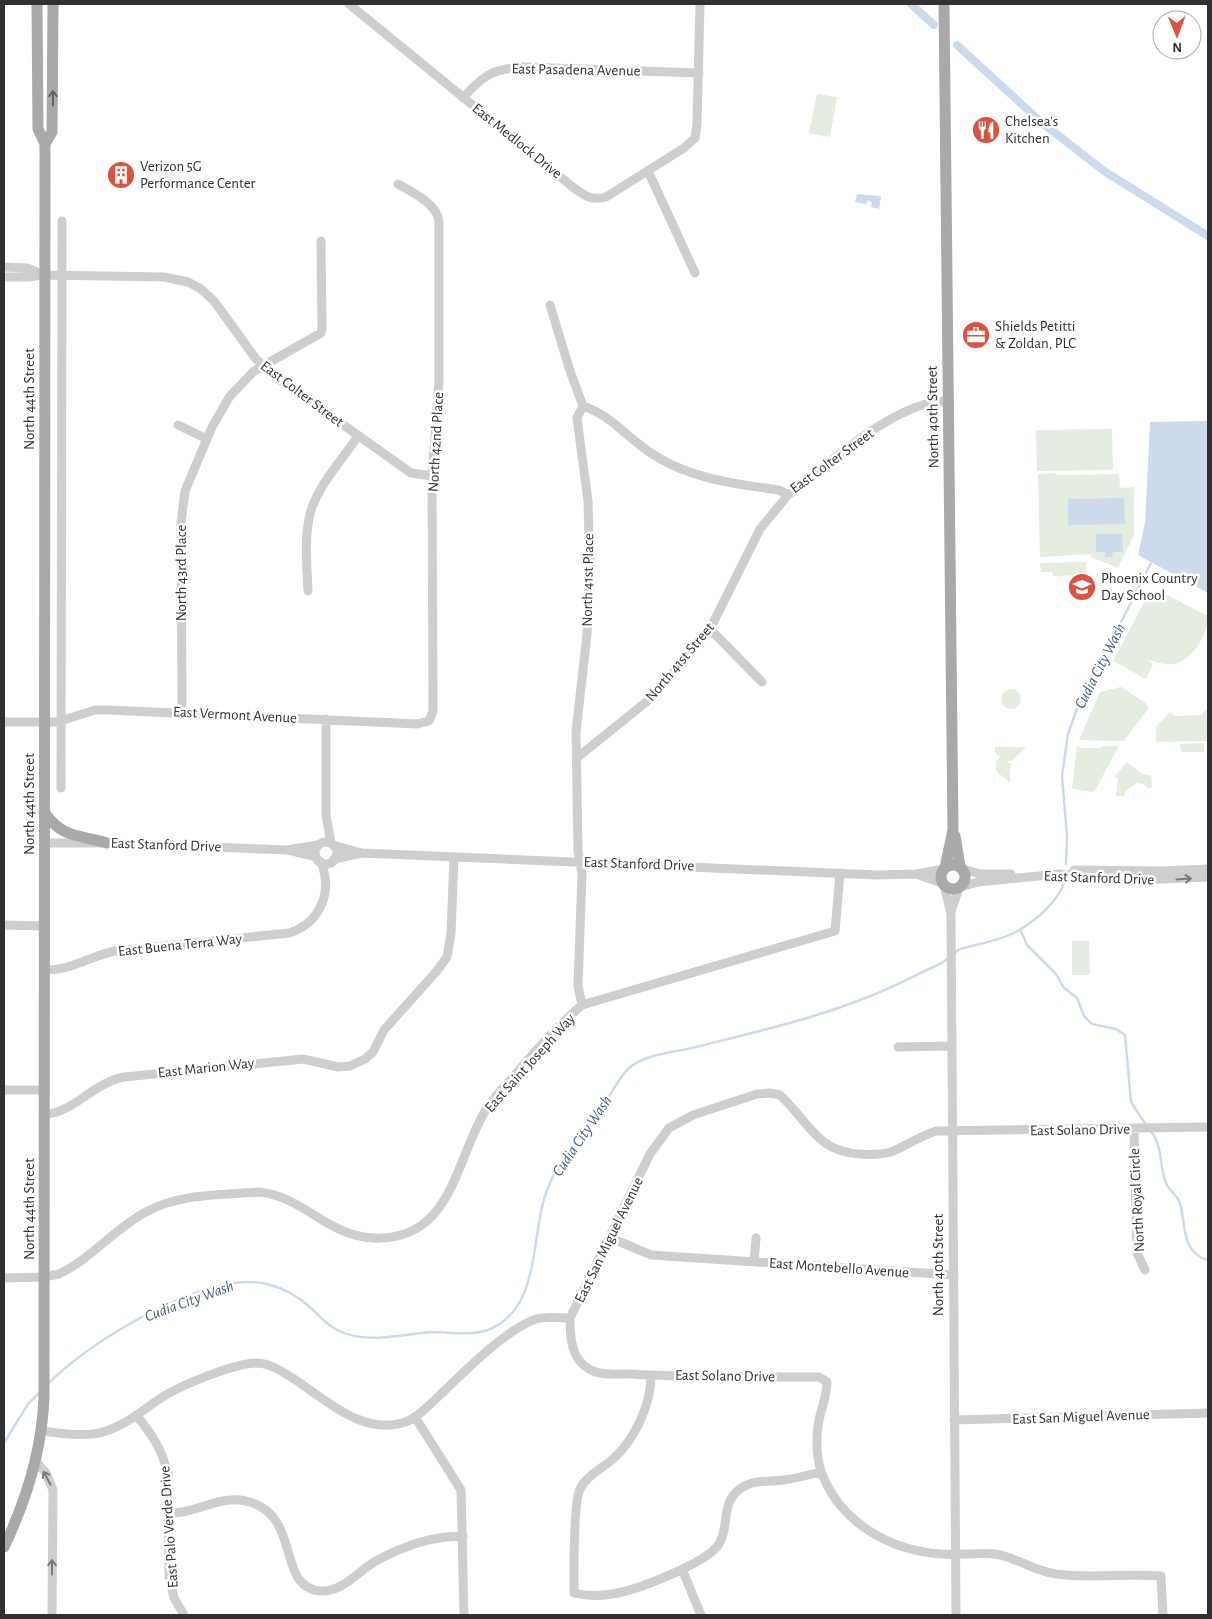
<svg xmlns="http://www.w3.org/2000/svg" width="1212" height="1619" viewBox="0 0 1212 1619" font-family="'Alegreya Sans',sans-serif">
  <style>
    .green { fill: #e4ede0 }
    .water { fill: #cddaeb }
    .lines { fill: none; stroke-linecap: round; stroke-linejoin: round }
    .stream { stroke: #cddaeb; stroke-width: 2.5 }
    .canal { stroke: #cddaeb; stroke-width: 8 }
    .minor { stroke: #cecece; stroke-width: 9 }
    .major { stroke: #a9a9a9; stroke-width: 11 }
    .oneway { stroke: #616161 }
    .oneway2 { stroke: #787878 }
    .labels { text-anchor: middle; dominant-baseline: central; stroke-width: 5; stroke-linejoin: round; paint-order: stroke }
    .street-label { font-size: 15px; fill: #313131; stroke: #fff }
    .poi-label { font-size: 15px; fill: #313131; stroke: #fff; text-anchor: start }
    .water-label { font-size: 16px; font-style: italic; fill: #42628f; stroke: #fff }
  </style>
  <rect width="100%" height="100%" fill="#fff"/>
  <path class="green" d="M 817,94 L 837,97 L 830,137 L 809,133 Z
    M 1112,429 L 1113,470 L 1037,471 L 1036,430 Z
    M 1056,473 L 1056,475 L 1119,474 L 1120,488 L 1134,487 L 1134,535 L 1118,568 L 1091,557 L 1091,554 L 1040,557 L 1038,474 Z
    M 1086,562 L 1086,575 L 1053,576 L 1052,572 L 1041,572 L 1040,563 Z
    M 1159,591 L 1208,616 C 1208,634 1193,661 1173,664 C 1164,665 1155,662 1146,659 L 1153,664 L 1146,679 L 1113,661 L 1146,599 L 1149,599 L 1151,594 Z
    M 1121,687 L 1147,704 L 1148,709 L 1124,741 L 1079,740 L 1100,692 Z
    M1001 699a10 10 0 1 1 20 0a10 10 0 1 1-20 0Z
    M 1208,708 L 1208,741 L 1156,742 L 1156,727 L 1170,712 L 1175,716 L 1201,715 Z
    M 1204,743 L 1204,752 L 1181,752 L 1180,744 Z
    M 1077,746 L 1081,748 L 1102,748 L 1103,746 L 1119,746 L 1094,792 L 1072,789 Z
    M 995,747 L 1026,747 L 1012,761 L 1006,761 L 1012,764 L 1010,769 L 1010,783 L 996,771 L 996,761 L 1000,757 L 995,752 Z
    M 1127,762 L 1142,774 L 1151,775 L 1152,787 L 1149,789 L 1143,784 L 1136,783 L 1125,792 L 1124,796 L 1116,796 L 1118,779 L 1115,776 Z
    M 1072,941 L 1089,941 L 1090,975 L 1072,975 Z"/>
  <path class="water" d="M 857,194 L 881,196 L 879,209 L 871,207 L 872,202 L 867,201 L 866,204 L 855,202 Z
    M 1208,421 L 1208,593 L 1138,555 L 1145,523 L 1150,422 Z
    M 1124,498 L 1125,524 L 1068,525 L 1068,499 Z
    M 1096,534 L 1122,534 L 1123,552 L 1113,552 L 1112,557 L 1105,557 L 1105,552 L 1096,552 Z"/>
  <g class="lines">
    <path class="stream" d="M 1066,864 L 1067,836 L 1062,776 L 1068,734 L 1077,709 L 1152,561
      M 1020,929 L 1027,945 L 1056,974 L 1064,988 L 1077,998 L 1084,1016 L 1092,1024 L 1116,1029 L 1125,1035 L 1131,1102 L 1146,1125
      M 954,953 L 960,949 C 977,944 999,941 1016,932 C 1035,921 1059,902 1065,880
      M 1151,1131 C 1164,1148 1158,1166 1167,1185 C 1170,1191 1176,1195 1179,1201 C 1187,1221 1179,1252 1208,1260
      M 48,1384 C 88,1342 208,1269 267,1284 C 283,1288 299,1297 311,1308 C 319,1316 327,1325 337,1330 C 367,1345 401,1334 432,1332 C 450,1332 471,1336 488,1330 C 542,1309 530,1234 547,1190 C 560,1157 585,1129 606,1101 C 613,1091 619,1078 628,1069 C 642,1055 673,1052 692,1048 C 747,1034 806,1021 860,1000 C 888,990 915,975 942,963 L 948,958
      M 4,1443 L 28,1404 L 40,1392"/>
    <path class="canal" d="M 911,4 L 934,25
      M 957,45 L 1041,122 L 1104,171 L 1208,236"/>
    <path class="minor" d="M 349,4 L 574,188 C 585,196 592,201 606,197 L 684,148 L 695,138 L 697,124 L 700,4
      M 463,98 C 483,75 493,69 523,67 L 699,73
      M 648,171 L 695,273
      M 4,267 L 27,268 L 44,275
      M 4,277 L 28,277 L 44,275 L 164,277 L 188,282 L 201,289 L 214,301 L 256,359 L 276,377 L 411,473 L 432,476
      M 550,305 L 570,371 L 583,406 L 577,418 L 588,501 L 590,576 L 587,634 L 576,732 L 578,851 L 582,874 L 578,986 L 582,1005
      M 583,406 C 610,415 625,435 648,451 C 686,478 734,484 779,490 L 788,495 C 827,465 897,400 947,401
      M 178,425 L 207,439
      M 308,591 C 307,567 304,538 310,514 C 318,485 342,460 358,436
      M 710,629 L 762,682
      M 182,712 L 181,523 L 185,491 L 212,427 L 230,396 L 254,371 L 321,333 L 322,327 L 321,241
      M 326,719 L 326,815 L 331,843
      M 4,722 L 57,722 L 95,710 L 109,710 L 417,724 L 429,721 L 433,711 L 432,476 L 439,380 L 439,222 C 438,204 412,192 398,184
      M 578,757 L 651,698 L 710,629 L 760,529 L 788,495
      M 61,788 L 62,221
      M315 853a11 11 0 1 1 22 0a11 11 0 1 1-22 0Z
      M 44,843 L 107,843 L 287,850 L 316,857
      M 333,845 L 362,853 L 877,875 L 916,874 L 944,869
      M 287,850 L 318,845
      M 334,859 L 362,853
      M 963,869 L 980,874 L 1011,874
      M 1074,870 L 1163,871 L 1208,869
      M 916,874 L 942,883
      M 944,885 L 951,914 L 956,1615
      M 961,887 L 978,882 L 1058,874 L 1140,880 L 1208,877
      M 951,911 L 959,888
      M 4,925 L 44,926
      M 44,970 C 70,971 90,956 115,951 L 289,933 C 320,923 333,893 321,862
      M 898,1047 L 951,1046
      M 4,1090 L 44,1090
      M 44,1114 C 73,1114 92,1083 124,1077 L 303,1059 L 338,1067 L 350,1066 L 365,1059 L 373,1052 L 384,1030 L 436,972 L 447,957 L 451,933 L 454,857
      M 1134,1129 L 1137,1253 L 1145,1270
      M 611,1238 L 651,1255 L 954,1275
      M 754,1262 L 756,1238
      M 4,1278 L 44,1277 L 59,1274 C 91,1259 115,1228 146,1212 C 180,1193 222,1195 259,1192 C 305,1197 325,1235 373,1238 C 453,1242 455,1158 487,1108 C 494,1097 505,1086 514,1076 C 535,1051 557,1026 582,1005 L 835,931 L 840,873
      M 570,1318 C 570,1337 571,1359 589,1369 C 601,1376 619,1374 631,1374 C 694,1378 757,1377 819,1377 L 827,1382 C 827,1398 820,1410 818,1426 C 816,1440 817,1458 821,1471 C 839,1522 890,1551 942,1554 C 959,1556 977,1552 995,1554 C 1016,1557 1034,1571 1056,1574 C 1090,1579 1126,1573 1161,1576 L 1163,1615
      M 651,1376 C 651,1404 635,1439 614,1458 C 603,1468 586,1476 580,1489 C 573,1503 574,1575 574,1593 C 586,1596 600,1596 612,1594 C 635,1591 707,1563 719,1544 C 730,1527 720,1503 740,1489 C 753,1479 769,1482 784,1480 C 797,1478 809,1475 821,1472
      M 136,1415 C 152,1434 163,1451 168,1475 L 169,1576 L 174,1598 L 184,1615
      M 415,1417 L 461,1490 L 464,1615
      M 954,1420 L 1208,1413
      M 42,1431 C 61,1433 86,1438 106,1431 C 128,1424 145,1408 164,1396 C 184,1384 233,1364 256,1363 C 270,1363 283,1372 294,1379 C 325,1399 362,1435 402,1423 C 417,1419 430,1404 441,1394 C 465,1371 505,1330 536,1319 C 547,1316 559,1318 570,1318 L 650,1154 L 669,1128 L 693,1115 L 757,1094 L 770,1093 L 780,1095 C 808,1121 817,1152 860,1154 C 871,1155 880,1155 891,1152 C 906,1146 920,1136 936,1131 L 1208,1127
      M 36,1462 L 46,1473 L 53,1490 L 52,1615
      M 169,1513 C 198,1514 220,1493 250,1502 C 302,1518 276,1588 321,1591 C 343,1592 358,1571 376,1561 C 403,1546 433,1536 463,1536
      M 682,1569 L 701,1615"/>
    <path class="major" d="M 944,4 L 953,830 L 945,868
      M 45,144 L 52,132 L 53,4
      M 44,812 C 63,839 77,834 107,843
      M 955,836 L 960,866
      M941 877a12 12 0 1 1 24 0a12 12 0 1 1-24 0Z
      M 4,1547 C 27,1499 42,1451 44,1397 L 45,144 L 38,129 L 37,4"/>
  </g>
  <defs><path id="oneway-shaft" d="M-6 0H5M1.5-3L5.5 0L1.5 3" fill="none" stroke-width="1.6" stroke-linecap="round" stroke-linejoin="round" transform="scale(1.25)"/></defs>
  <use class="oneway" href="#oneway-shaft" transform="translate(53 98) rotate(-90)"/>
  <g class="oneway2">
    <use href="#oneway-shaft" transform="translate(1184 879) rotate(-4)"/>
    <use href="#oneway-shaft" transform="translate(47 1478) rotate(-118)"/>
    <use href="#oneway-shaft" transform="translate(52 1567) rotate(-90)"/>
  </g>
  <defs>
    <symbol id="restaurant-disc" viewBox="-11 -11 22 22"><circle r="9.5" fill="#dc523e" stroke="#fff"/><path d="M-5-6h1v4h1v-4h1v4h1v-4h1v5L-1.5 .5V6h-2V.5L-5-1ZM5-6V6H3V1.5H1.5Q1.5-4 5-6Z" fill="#fff"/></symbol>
    <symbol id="building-disc" viewBox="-11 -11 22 22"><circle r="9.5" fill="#dc523e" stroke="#fff"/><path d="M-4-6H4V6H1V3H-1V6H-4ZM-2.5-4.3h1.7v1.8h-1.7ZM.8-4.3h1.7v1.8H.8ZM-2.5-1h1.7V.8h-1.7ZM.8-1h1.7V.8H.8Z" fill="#fff"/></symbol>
    <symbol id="office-disc" viewBox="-11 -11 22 22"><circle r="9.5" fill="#dc523e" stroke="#fff"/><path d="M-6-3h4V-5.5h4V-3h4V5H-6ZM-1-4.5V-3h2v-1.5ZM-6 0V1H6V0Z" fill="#fff"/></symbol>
    <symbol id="school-disc" viewBox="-11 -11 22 22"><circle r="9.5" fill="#dc523e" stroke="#fff"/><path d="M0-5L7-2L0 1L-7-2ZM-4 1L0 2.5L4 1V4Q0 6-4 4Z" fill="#fff"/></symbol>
  </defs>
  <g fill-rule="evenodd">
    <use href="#restaurant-disc" x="970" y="114" width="32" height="32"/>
    <use href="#building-disc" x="105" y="159" width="32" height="32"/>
    <use href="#office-disc" x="960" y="319" width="32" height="32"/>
    <use href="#school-disc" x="1066" y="571" width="32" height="32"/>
  </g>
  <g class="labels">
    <g class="street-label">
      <text transform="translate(576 70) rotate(1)">East Pasadena Avenue</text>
      <text transform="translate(517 141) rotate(39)">East Medlock Drive</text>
      <text transform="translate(302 394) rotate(37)">East Colter Street</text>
      <text transform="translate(29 399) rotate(-90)">North 44th Street</text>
      <text transform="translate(933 417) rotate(-91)">North 40th Street</text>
      <text transform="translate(436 442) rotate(-87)">North 42nd Place</text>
      <text transform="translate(832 461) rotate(-36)">East Colter Street</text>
      <text transform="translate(181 573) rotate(-90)">North 43rd Place</text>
      <text transform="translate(588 580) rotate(-89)">North 41st Place</text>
      <text transform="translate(680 662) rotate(-50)">North 41st Street</text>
      <text transform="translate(235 715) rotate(3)">East Vermont Avenue</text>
      <text transform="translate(29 804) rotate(-90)">North 44th Street</text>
      <text transform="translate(166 845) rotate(2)">East Stanford Drive</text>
      <text transform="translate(639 864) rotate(2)">East Stanford Drive</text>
      <text transform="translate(1099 878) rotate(2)">East Stanford Drive</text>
      <text transform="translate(180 945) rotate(-6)">East Buena Terra Way</text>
      <text transform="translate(530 1063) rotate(-48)">East Saint Joseph Way</text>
      <text transform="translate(206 1068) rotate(-6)">East Marion Way</text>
      <text transform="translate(1080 1130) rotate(-1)">East Solano Drive</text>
      <text transform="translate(1137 1200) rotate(-93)">North Royal Circle</text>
      <text transform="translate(29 1209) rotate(-90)">North 44th Street</text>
      <text transform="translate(609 1240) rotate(-64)">East San Miguel Avenue</text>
      <text transform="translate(938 1265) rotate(-90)">North 40th Street</text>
      <text transform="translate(839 1268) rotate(4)">East Montebello Avenue</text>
      <text transform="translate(725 1376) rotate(1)">East Solano Drive</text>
      <text transform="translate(1081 1417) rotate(-2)">East San Miguel Avenue</text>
      <text transform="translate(169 1527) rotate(-94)">East Palo Verde Drive</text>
    </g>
    <g class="poi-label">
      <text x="1005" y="121">Chelsea's<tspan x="1005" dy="17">Kitchen</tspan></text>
      <text x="140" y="166">Verizon 5G<tspan x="140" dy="17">Performance Center</tspan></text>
      <text x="995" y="326">Shields Petitti<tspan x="995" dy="17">&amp; Zoldan, PLC</tspan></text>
      <text x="1101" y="578">Phoenix Country<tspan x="1101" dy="17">Day School</tspan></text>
    </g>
    <g class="water-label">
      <text transform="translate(1100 666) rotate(-63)">Cudia City Wash</text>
      <text transform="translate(582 1136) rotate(-56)">Cudia City Wash</text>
      <text transform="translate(189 1301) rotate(-20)">Cudia City Wash</text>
    </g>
  </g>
  <rect width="1212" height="1619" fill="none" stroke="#313131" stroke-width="10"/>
  <g transform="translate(1177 35) rotate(179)"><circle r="24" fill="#ffffff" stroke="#adadad"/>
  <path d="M0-4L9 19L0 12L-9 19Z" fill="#dc523e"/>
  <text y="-8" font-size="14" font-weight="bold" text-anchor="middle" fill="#313131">N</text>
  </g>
</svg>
